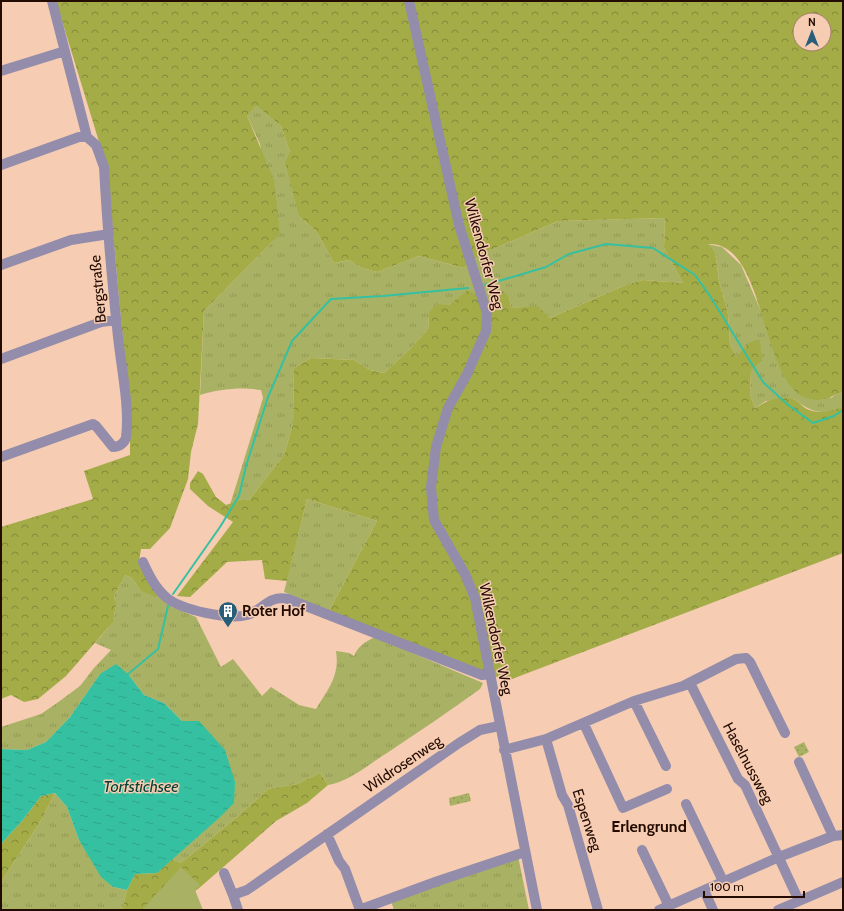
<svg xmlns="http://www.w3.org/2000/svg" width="844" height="911" viewBox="0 0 844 911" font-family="Cabin,sans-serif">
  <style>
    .grass { fill: url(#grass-tufts) }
    .forest { fill: url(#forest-crowns); fill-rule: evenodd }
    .park { fill: url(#park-dots) }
    .garden { fill: #a9b264 }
    .water { fill: url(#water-ripples) }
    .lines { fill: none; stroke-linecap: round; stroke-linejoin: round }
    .stream { stroke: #35c1a1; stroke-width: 2 }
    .minor { stroke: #938dab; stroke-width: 10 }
    .labels { text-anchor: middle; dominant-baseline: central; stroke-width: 3; stroke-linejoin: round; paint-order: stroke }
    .street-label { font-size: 15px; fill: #230b00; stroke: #f6ccb2 }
    .poi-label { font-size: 15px; font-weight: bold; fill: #230b00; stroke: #f6ccb2; text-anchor: start }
    .water-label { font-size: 16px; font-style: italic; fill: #024134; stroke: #f6ccb2 }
    .neighbourhood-label { font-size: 16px; font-weight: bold; fill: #230b00; stroke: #f6ccb2 }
  </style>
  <defs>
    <pattern id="grass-tufts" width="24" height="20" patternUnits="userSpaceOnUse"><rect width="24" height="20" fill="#a9b264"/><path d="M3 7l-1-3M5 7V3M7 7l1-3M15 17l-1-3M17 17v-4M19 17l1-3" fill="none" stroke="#919855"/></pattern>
    <pattern id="forest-crowns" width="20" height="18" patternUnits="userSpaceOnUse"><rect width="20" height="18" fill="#a3ac47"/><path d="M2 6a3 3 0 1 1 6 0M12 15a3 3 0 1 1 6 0" fill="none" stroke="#848a39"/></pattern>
    <pattern id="park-dots" width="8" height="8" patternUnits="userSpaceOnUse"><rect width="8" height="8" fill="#a9b264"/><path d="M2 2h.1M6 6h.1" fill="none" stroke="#919855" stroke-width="1.8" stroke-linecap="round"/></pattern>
    <pattern id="water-ripples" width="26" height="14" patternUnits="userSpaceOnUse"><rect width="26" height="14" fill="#35c1a1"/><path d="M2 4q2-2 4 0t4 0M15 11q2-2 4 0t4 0" fill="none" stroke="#2fa489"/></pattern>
  </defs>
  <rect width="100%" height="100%" fill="#f6ccb2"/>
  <path class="grass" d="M 256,104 L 281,126 L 290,152 L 299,216 L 316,231 L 334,263 L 349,260 L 362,268 L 377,272 L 419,256 L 464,268 L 482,254 L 558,221 L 665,218 L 664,248 L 683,283 L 643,280 L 626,285 L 550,318 L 538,307 L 511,308 L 509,297 L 497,295 L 492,304 L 468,291 L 449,305 L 428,314 L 429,328 L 409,350 L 384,373 L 370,370 L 354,360 L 311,358 L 294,368 L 293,424 L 284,455 L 249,500 L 244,499 L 230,505 L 263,398 L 261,390 C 242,387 219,389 200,395 L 204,311 L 273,241 L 260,144 L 247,116 Z
    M 707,244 L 722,247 L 741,265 L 766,323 L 831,398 L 843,391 L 843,406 C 823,417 811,412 794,399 L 766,401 L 755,408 L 750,395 L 751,369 L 762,361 L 737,357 L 730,345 L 728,314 L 719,281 L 715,252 Z
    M 307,499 L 377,521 L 329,611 L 284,592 Z
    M 125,575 L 132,578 L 140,590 L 160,595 L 172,607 L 196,617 L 221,667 L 233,659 L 262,696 L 271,687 L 299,705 L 316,709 C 328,689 340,676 336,651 L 349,653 L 354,656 C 358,646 365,642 375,637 L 483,683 L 480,689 C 450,711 418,732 387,753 C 369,764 349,782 328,785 L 320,773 L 297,784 L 268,789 L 237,817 L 181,863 L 172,859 L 203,832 L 182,721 L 164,703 L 144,695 L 128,674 L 100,674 L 70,717 L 46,742 L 27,750 L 1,749 L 1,727 L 41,714 L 57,703 L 80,686 L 94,668 L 111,650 L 95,643 C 109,627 119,619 114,596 Z
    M 55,793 L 67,807 L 79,840 L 113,887 L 127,890 L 122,910 L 1,910 L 1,882 L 40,822 Z
    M 518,856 L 529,910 L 394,910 L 391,901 Z"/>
  <path class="forest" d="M 56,1 L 843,1 L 843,391 C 753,444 779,241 708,244 L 715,252 L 719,281 L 728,314 L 730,345 L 737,357 C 743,349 750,339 760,340 L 762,361 L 751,370 L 750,395 L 755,408 C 767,401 778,395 793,399 C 797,400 801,405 805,408 C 817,415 831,412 843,406 L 843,553 L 507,681 L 329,611 L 377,521 L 307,499 L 287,581 L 265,579 L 262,560 L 227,562 L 190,597 L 177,596 L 233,522 L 208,506 L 190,489 L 190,483 L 198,471 L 203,474 L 216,497 L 226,505 L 244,499 L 249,500 L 284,455 L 293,424 L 294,368 L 311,358 L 354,360 L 370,370 L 384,373 L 409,350 L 429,328 L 428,314 L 436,304 L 449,305 L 468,290 L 492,304 L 497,295 L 503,291 L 509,297 L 511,308 L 538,306 L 550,318 L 626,285 L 643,280 L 683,283 L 664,248 L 665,218 L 558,221 L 482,254 L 464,268 L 419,256 L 377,272 L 362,268 L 349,260 L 334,263 L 316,231 L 299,216 L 285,162 L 290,152 L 281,126 L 256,105 L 247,116 L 274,180 L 280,234 L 204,311 L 198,424 L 191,452 L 188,479 L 170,528 L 150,549 L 141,549 L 139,562 L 160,595 L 155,597 L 140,590 L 132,578 L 125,575 L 114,596 L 116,605 L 113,622 L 66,676 L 38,699 L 24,702 L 11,695 L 1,699 L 1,527 L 93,499 L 84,471 L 130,455 L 130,417 L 107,168 ZM 800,20 L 824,20 L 824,44 L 800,44 Z
    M 320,773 L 328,785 L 307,803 L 276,821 L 198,889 L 167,910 L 122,910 L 127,890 L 135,874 L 157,873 L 172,859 L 181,863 L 237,817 L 268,789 L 297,784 Z
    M 55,793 L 40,822 L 1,882 L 1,844 L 22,821 L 41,796 Z"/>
  <path class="park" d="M 804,742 L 809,752 L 799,757 L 794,747 Z
    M 469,793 L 471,801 L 450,806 L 449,798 Z"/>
  <path class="garden" d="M 181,867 L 200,885 L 195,890 L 203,910 L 142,910 Z"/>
  <path class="water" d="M 116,664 L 128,674 L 144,695 L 164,703 L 182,721 L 199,721 L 225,750 L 235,782 L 234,803 L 219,818 L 157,873 L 135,874 L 127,890 L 113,887 L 101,877 L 79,840 L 67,807 L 55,793 L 41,796 L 22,821 L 1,844 L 1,749 L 27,750 L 46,742 L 70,717 L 100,674 Z"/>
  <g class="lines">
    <path class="stream" d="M 485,285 L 546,267 L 569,254 L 606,244 L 653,248 L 695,275 L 710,296 L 763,382 L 787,404 L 813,423 L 834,416 L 843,410
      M 173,594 L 220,527 L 239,496 L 246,466 L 268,397 L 292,341 L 331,299 L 383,296 L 468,288
      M 128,674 L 158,649 L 168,606"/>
    <path class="minor" d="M 409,1 L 459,225 L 487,313 L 486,331 L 467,374 L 448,408 L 436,447 L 431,487 L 434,520 L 465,574 L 475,598 L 537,910
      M 1,71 L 65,51
      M 1,165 L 79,137 L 87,137
      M 1,265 L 71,240 L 109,234
      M 1,359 L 101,322 L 116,320
      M 1,457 L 93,424 L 96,426 L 113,447 C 119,447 125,443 126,437 C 130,408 121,366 118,337 C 112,281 107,224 104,167 L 96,145 L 87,137 L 52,1
      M 143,562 C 149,575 155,588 167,598 C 182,610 228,620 247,615 C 264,610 267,595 288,599 L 482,675 L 489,674
      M 690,683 L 738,779 L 745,785 L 799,901
      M 634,701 L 666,766
      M 584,724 L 623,808 L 667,789
      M 546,739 L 562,795 L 568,805 L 598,910
      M 504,750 L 546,739 L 634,701 L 683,686 L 736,659 L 746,658 L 750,662 L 785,733
      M 799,762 L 833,836
      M 686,804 L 723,881
      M 327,834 L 339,861 L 345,869 L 360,910
      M 642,850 L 669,906
      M 224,873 L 233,895
      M 704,890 L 713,910
      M 238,910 L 233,895 L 247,890 L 459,743 L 480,730 L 499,726
      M 359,910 L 438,881 L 525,852
      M 659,910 L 779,857 L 833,836 L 843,835
      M 778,910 L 843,882"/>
  </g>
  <defs>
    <symbol id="building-pin" viewBox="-11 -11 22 30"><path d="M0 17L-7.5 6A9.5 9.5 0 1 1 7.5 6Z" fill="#285e79" stroke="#f6ccb2"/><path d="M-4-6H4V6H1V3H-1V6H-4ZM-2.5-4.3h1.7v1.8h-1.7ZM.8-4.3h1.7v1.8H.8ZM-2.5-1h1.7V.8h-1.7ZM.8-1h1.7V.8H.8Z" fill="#fff"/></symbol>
  </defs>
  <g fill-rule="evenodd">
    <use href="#building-pin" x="217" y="600" width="22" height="30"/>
  </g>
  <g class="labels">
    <g class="street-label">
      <text transform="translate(484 254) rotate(75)">Wilkendorfer Weg</text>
      <text transform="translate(98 289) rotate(-95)">Bergstraße</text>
      <text transform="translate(496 639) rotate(78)">Wilkendorfer Weg</text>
      <text transform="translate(748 763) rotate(62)">Haselnussweg</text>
      <text transform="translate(403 764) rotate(-34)">Wildrosenweg</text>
      <text transform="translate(587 820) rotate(72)">Espenweg</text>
    </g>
    <g class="poi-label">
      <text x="242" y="611">Roter Hof</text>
    </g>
    <g class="water-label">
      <text x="141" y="786">Torfstichsee</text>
    </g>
    <g class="neighbourhood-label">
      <text x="649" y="826">Erlengrund</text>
    </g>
  </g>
  <rect width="844" height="911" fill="none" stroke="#230b00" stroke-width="4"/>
  <g transform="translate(812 32)"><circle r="19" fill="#f6ccb2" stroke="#a27f6b"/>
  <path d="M0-3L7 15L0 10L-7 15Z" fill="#285e79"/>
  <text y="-6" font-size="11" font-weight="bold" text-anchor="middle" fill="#230b00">N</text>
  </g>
  <path d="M704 891v6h100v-6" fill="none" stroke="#230b00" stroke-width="2"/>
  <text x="710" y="891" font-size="12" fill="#230b00" stroke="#f6ccb2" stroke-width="3" paint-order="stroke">100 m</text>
</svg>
